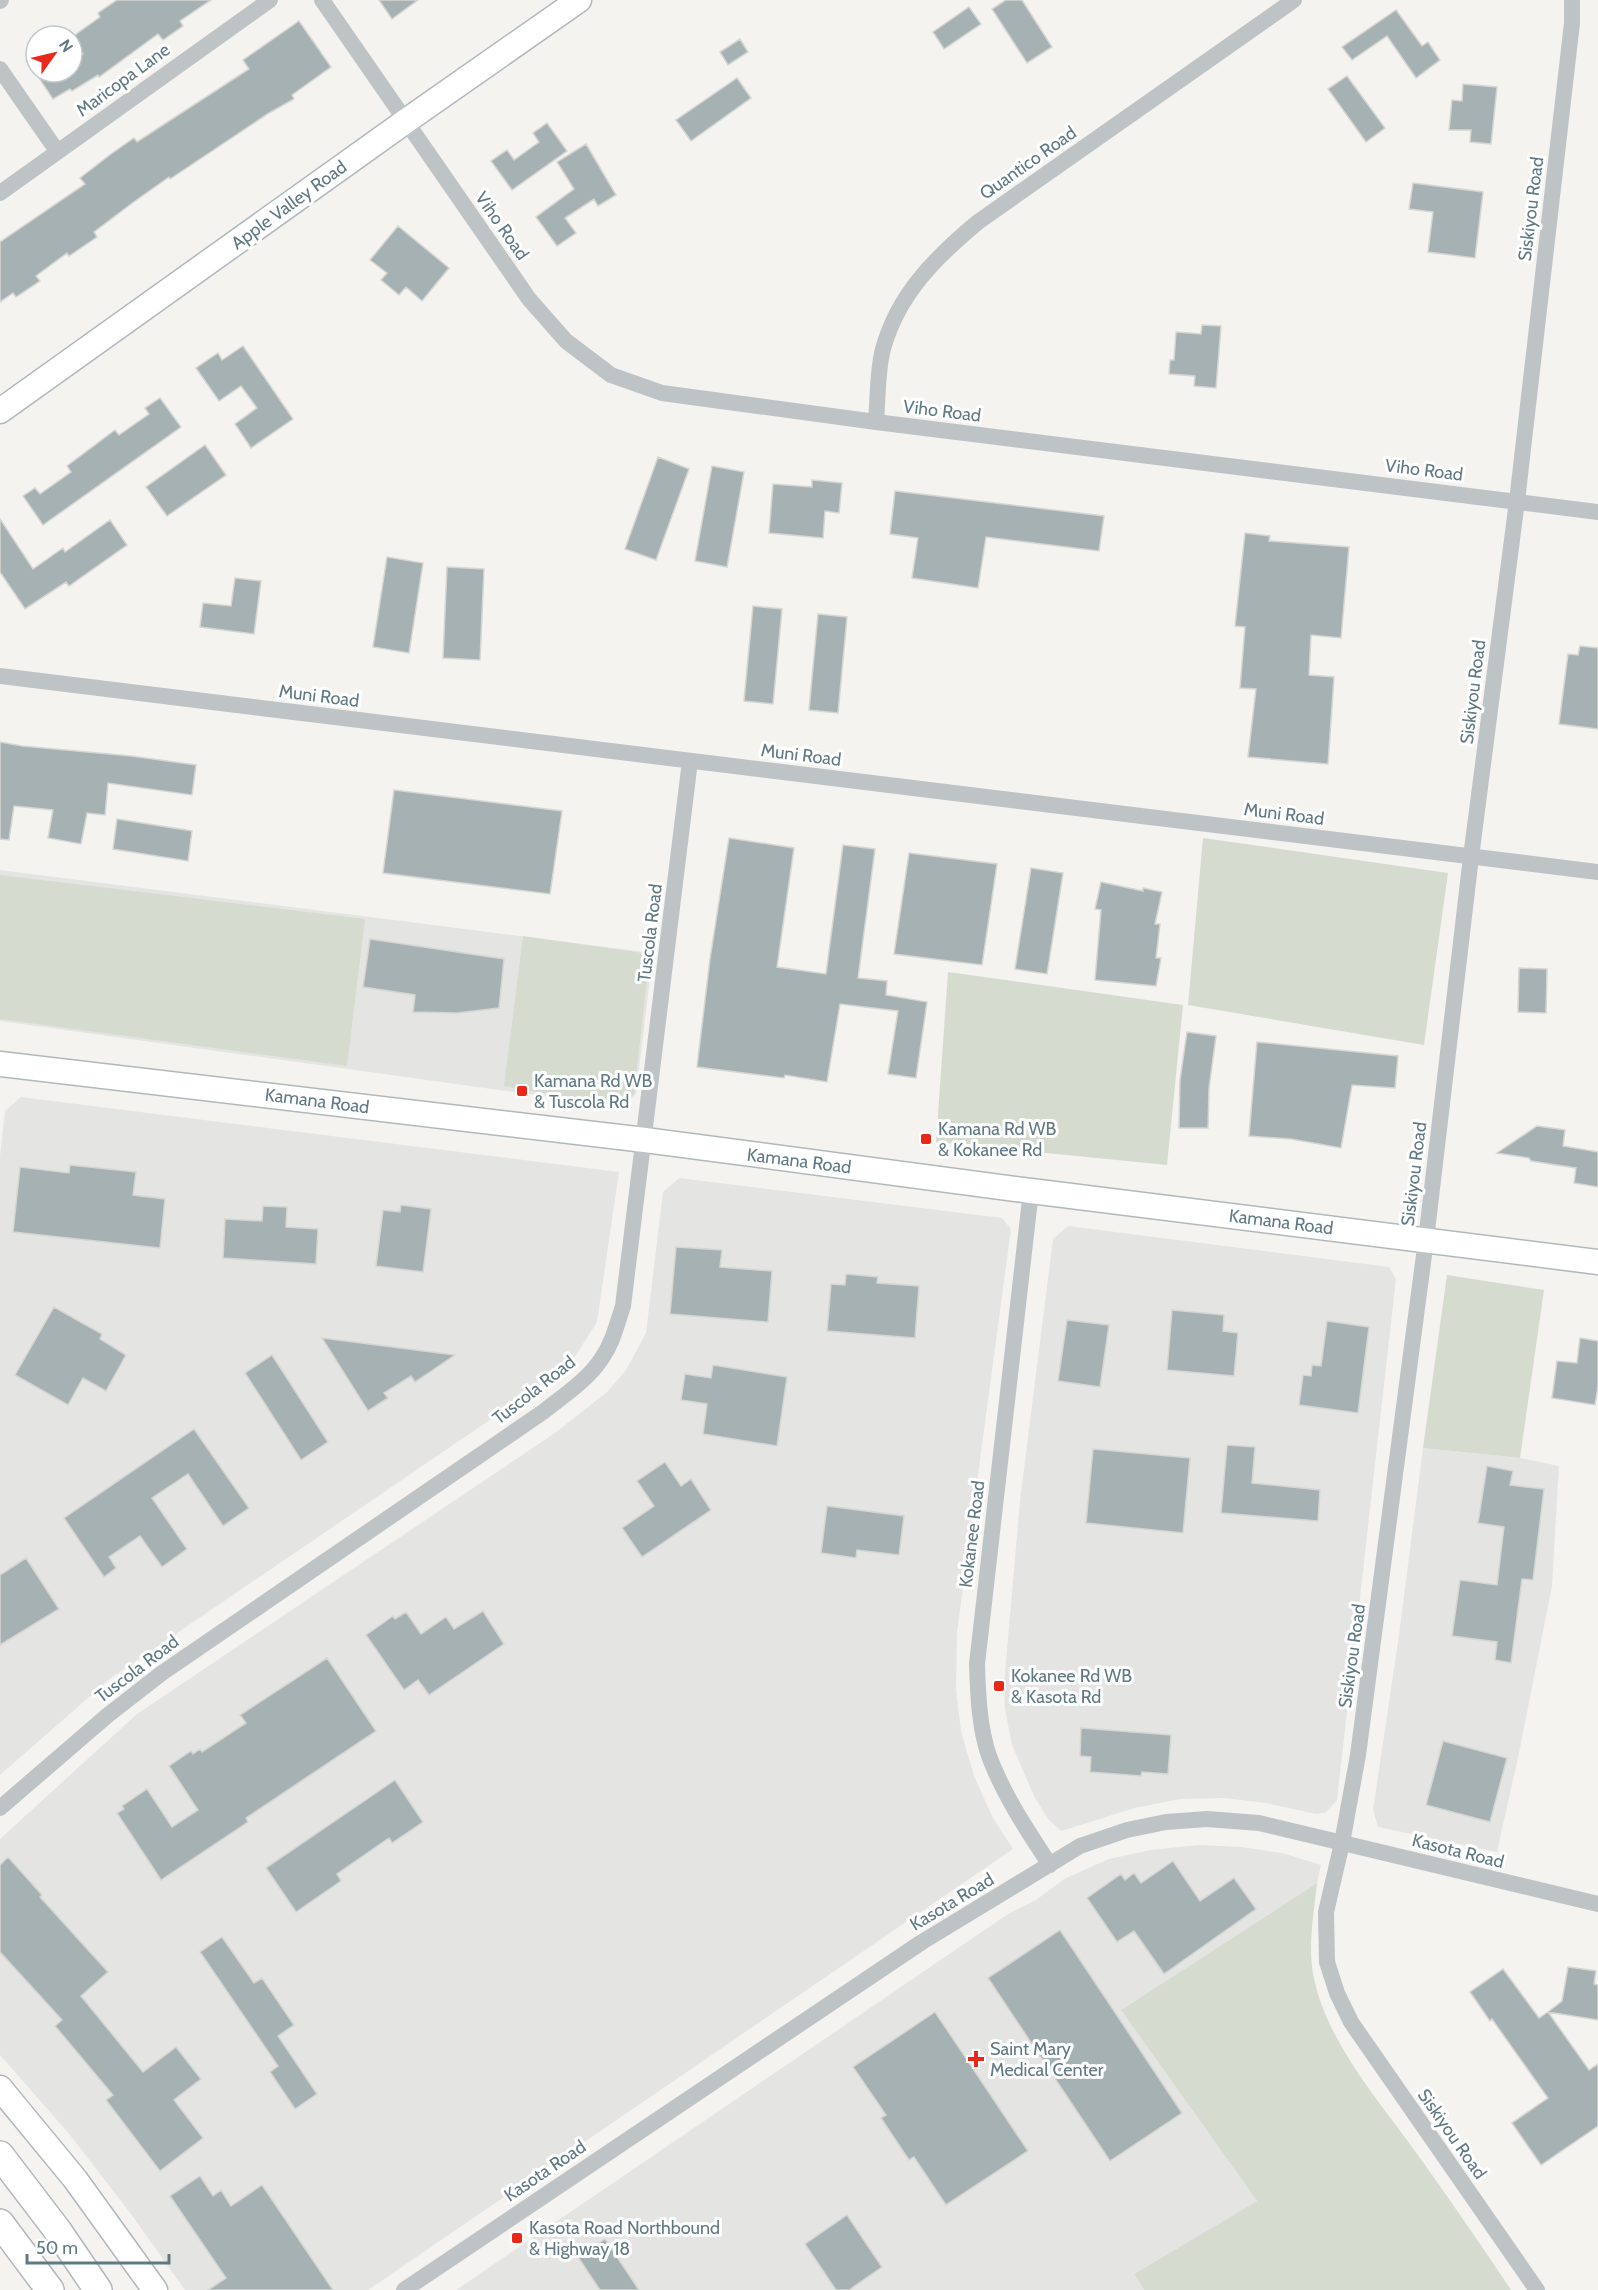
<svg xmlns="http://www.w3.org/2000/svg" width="1598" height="2290" viewBox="0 0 1598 2290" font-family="Cabin,sans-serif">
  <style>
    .built { fill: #e4e5e3 }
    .green { fill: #d6dbd0 }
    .building { fill: #a5b1b3; stroke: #d5d5d2; stroke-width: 1.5 }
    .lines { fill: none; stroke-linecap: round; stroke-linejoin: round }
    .secondary-casing { stroke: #b1b8bb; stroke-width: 27 }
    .primary-casing { stroke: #b2b8ba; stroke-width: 30 }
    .street { stroke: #bec4c6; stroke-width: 16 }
    .secondary { stroke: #fff; stroke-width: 24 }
    .primary { stroke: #fff; stroke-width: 27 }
    .poi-dot { fill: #ea2819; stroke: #fff; stroke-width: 2 }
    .labels { text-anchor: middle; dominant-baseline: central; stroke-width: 6; stroke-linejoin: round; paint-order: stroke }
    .street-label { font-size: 18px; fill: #617982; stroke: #fff }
    .poi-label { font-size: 18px; fill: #617982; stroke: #fff; text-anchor: start }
  </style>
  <rect width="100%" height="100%" fill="#f4f3ef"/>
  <path class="built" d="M 0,870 L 653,953 L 636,1094 L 622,1107 L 0,1021 Z
    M 21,1097 L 619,1172 L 597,1322 L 574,1358 L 559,1373 L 111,1678 L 0,1775 L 0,1156 L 5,1111 Z
    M 679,1178 L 1002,1218 L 1011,1229 L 957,1632 L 956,1689 L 961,1731 L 974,1776 L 993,1818 L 1013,1849 L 368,2290 L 185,2290 L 131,2214 L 70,2135 L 0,2055 L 0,1839 L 137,1714 L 555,1433 L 607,1392 L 626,1370 L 646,1333 L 663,1192 Z
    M 1068,1226 L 1389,1267 L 1396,1279 L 1337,1800 L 1325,1813 L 1316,1814 L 1266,1803 L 1224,1798 L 1180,1799 L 1135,1808 L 1061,1831 L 1048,1819 L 1034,1796 L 1012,1745 L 1005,1709 L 1004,1684 L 1020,1501 L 1053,1239 Z
    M 1423,1448 L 1520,1458 L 1559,1466 L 1552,1586 L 1519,1753 L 1497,1852 L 1378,1827 L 1373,1810 L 1399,1635 Z
    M 1199,1845 L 1241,1847 L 1282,1853 L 1321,1865 L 1317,1883 L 1121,2010 L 1257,2201 L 1134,2274 L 1144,2290 L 456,2290 L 1008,1914 L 1036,1900 L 1064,1879 L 1109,1859 L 1151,1850 Z"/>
  <path class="green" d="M 1203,838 L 1448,873 L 1424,1045 L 1188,1005 Z
    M 0,875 L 365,919 L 347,1066 L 0,1019 Z
    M 523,936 L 650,954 L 634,1094 L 621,1107 L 504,1086 Z
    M 948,972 L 1183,1005 L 1167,1165 L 936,1142 Z
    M 1447,1275 L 1544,1290 L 1520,1458 L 1423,1448 Z
    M 1317,1883 C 1314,1912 1308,1945 1313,1974 C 1326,2041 1376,2097 1415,2151 C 1448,2197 1480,2243 1511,2290 L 1144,2290 L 1134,2274 L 1257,2201 L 1121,2010 Z"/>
  <path class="building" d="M 117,0 L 211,0 L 180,21 L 183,26 L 163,40 L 158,34 L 99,77 L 98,75 L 72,91 L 70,89 L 53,99 L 35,72 L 72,72 L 72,61 L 83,54 L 72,37 L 100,17 L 98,13 Z
    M 379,0 L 418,0 L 392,19 Z
    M 1006,0 L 1022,0 L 1052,47 L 1027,63 L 992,9 Z
    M 969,7 L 981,24 L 944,49 L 933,32 Z
    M 1396,10 L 1422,46 L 1428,42 L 1440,60 L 1416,78 L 1387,36 L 1352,60 L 1342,47 Z
    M 299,21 L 331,67 L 292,95 L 294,99 L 269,113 L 170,179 L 169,177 L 135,201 L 94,232 L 97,237 L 69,256 L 67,253 L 36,276 L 40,281 L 16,297 L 13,293 L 0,302 L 0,242 L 85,184 L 80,178 L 111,154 L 134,138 L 137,142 L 249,69 L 243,60 Z
    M 740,39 L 748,52 L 728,65 L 720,52 Z
    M 1347,76 L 1385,128 L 1366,142 L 1328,89 Z
    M 737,78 L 751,98 L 691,141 L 676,120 Z
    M 1463,84 L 1497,87 L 1491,144 L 1470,142 L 1471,130 L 1449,130 L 1452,100 L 1462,101 Z
    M 547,123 L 567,151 L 512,190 L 491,161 L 507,150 L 514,160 L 539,142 L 533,133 Z
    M 586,144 L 616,195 L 598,206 L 594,199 L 565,218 L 576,233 L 557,246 L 536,217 L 574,189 L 557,162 Z
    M 1413,183 L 1483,192 L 1475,258 L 1428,252 L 1433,212 L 1409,209 Z
    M 398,226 L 449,268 L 422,301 L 406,287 L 399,295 L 381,280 L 387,273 L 370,260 Z
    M 1202,325 L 1221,326 L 1216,388 L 1194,386 L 1195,376 L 1169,374 L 1170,360 L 1174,360 L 1176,332 L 1201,334 Z
    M 243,346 L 293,419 L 251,448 L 235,424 L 257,408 L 241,386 L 219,401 L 196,368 L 218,353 L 222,360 Z
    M 160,398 L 181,427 L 43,525 L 23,496 L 35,488 L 40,494 L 71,472 L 67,466 L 115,430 L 119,435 L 149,414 L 145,408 Z
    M 205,445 L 226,475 L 167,516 L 146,487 Z
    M 658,457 L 689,469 L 656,560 L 625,549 Z
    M 712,466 L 744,472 L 727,567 L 695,561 Z
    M 812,480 L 842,483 L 839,513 L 825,511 L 823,538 L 769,533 L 773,484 L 812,487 Z
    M 895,491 L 1104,516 L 1099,551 L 986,537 L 978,588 L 912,578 L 918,538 L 890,534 Z
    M 0,519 L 33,569 L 63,548 L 65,552 L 110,520 L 127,545 L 69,586 L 66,582 L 25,609 L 0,572 Z
    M 1245,533 L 1270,536 L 1269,541 L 1349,547 L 1341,638 L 1311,635 L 1309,675 L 1334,677 L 1328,764 L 1248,757 L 1256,689 L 1240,688 L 1245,627 L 1235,626 Z
    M 387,557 L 423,563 L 409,653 L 373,647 Z
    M 447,567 L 484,569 L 480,660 L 443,658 Z
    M 235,578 L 261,581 L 254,634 L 200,627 L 203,603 L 231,606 Z
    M 753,606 L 782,609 L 773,704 L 744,701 Z
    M 818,614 L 847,617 L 838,713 L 809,710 Z
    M 1580,646 L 1598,648 L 1598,729 L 1559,724 L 1568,654 L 1578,655 Z
    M 0,742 L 22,746 L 131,756 L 196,765 L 192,795 L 108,783 L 105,815 L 87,813 L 81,844 L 48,838 L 53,810 L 14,806 L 9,840 L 0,839 Z
    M 394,790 L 562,811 L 550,894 L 383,873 Z
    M 117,819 L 192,831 L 188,861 L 113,849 Z
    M 729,838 L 794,848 L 777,967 L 826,974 L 843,845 L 875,849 L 858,978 L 887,981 L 886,995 L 927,1002 L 916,1078 L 888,1074 L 898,1011 L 840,1004 L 827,1082 L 785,1075 L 784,1078 L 697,1067 L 710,959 Z
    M 909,853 L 997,864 L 982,965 L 894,954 Z
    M 1031,868 L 1063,873 L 1047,974 L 1015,969 Z
    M 1101,882 L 1143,891 L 1143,888 L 1162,892 L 1155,924 L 1160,924 L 1156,958 L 1161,958 L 1156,986 L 1095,980 L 1101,910 L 1095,909 Z
    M 370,939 L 504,959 L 499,1008 L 457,1013 L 413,1012 L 415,995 L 363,987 Z
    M 1519,968 L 1547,969 L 1546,1013 L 1518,1012 Z
    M 1187,1032 L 1216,1036 L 1209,1088 L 1208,1128 L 1179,1128 L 1180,1080 Z
    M 1257,1042 L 1398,1056 L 1395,1088 L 1352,1085 L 1341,1148 L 1291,1139 L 1249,1136 Z
    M 1537,1126 L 1565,1130 L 1563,1146 L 1598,1152 L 1598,1187 L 1574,1183 L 1576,1168 L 1531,1161 L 1529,1158 L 1497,1153 Z
    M 70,1165 L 136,1172 L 133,1195 L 165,1199 L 160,1248 L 13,1232 L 20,1167 L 69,1173 Z
    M 401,1205 L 431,1209 L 423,1272 L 376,1266 L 383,1210 L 400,1212 Z
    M 263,1206 L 287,1207 L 286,1227 L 318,1229 L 316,1264 L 223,1258 L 225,1219 L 262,1221 Z
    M 676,1247 L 722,1250 L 720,1267 L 772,1271 L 768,1322 L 670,1314 Z
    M 846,1274 L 878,1277 L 877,1283 L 919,1286 L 915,1338 L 827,1331 L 831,1284 L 845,1285 Z
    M 54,1307 L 102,1334 L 100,1339 L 126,1355 L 106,1391 L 83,1378 L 68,1405 L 15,1375 Z
    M 1172,1310 L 1224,1315 L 1223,1331 L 1238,1333 L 1234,1376 L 1167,1370 Z
    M 1067,1320 L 1109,1325 L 1100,1387 L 1058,1381 Z
    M 1327,1321 L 1369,1327 L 1358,1413 L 1299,1405 L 1303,1375 L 1311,1376 L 1312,1365 L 1321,1366 Z
    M 322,1338 L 455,1355 L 415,1382 L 411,1376 L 384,1393 L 388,1398 L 368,1411 Z
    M 1580,1338 L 1598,1341 L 1598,1386 L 1595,1405 L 1552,1398 L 1557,1361 L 1577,1363 Z
    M 272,1355 L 328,1442 L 301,1460 L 245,1373 Z
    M 713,1365 L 787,1377 L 777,1446 L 703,1434 L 707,1404 L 681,1400 L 685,1374 L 711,1378 Z
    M 194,1429 L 249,1508 L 223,1526 L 188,1474 L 152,1498 L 187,1549 L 162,1567 L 140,1536 L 109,1557 L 116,1568 L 104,1577 L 64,1518 Z
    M 1227,1445 L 1255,1447 L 1252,1483 L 1320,1490 L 1318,1521 L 1221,1513 Z
    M 1093,1449 L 1190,1458 L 1183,1533 L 1086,1523 Z
    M 665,1462 L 681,1486 L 691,1479 L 711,1510 L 642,1557 L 622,1528 L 654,1506 L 637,1481 Z
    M 1487,1466 L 1513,1471 L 1510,1485 L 1544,1489 L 1533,1580 L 1522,1579 L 1511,1663 L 1495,1660 L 1497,1642 L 1452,1636 L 1460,1580 L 1497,1585 L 1504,1527 L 1478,1523 Z
    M 827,1506 L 904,1516 L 899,1555 L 857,1550 L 856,1558 L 821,1553 Z
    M 26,1558 L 59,1609 L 0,1645 L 0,1575 Z
    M 483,1611 L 504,1644 L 429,1695 L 418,1680 L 404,1690 L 366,1635 L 393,1616 L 395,1619 L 406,1612 L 421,1634 L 446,1617 L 454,1629 Z
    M 327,1658 L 376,1731 L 246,1818 L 248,1822 L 161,1880 L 117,1813 L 124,1809 L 122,1806 L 147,1789 L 172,1827 L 198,1810 L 169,1766 L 191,1751 L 193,1754 L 200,1749 L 202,1752 L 246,1723 L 240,1715 Z
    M 1081,1728 L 1171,1735 L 1168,1774 L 1142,1772 L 1141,1776 L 1090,1772 L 1091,1757 L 1080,1756 Z
    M 1443,1741 L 1507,1758 L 1490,1822 L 1426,1805 Z
    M 395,1780 L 423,1822 L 392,1843 L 389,1838 L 337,1874 L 341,1881 L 296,1912 L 266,1868 Z
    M 8,1857 L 42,1895 L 40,1897 L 108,1972 L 81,1996 L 143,2072 L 176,2047 L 201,2079 L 174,2100 L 203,2138 L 160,2171 L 106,2100 L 113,2095 L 55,2026 L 62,2020 L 0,1952 L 0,1865 Z
    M 1173,1861 L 1200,1901 L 1234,1878 L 1256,1909 L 1164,1974 L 1134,1931 L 1117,1942 L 1087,1898 L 1121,1874 L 1125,1880 L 1134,1873 L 1141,1883 Z
    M 1060,1930 L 1182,2113 L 1110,2161 L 988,1978 Z
    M 222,1937 L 254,1983 L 262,1978 L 294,2025 L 278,2036 L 317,2094 L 295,2109 L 270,2072 L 278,2066 L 200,1952 Z
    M 1568,1967 L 1596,1971 L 1594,1984 L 1598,1985 L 1598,2020 L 1548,2012 L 1562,2001 Z
    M 1503,1969 L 1539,2018 L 1548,2012 L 1589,2070 L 1598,2064 L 1598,2126 L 1541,2165 L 1512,2123 L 1548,2098 L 1492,2019 L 1490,2021 L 1470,1992 Z
    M 935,2012 L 1028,2151 L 946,2205 L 914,2157 L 909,2160 L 881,2118 L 886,2115 L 853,2067 Z
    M 200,2176 L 213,2196 L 221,2190 L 231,2206 L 262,2185 L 333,2290 L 208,2290 L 226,2278 L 170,2196 Z
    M 847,2215 L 882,2267 L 849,2290 L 836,2290 L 805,2244 Z
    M 605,2239 L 639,2290 L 600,2290 L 578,2257 Z"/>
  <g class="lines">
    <defs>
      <path id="secondary" d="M 0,411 L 406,121 L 579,0
        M 0,1064 L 645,1140 L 1031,1191 L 1598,1262
        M 0,2088 L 75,2179 L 155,2290"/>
      <path id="primary" d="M 0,2155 L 58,2231 L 98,2290
        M 0,2223 L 50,2290"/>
    </defs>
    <use href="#secondary" class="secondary-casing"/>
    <use href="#primary" class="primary-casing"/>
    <path class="street" d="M 322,0 L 529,299 L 566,341 L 611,375 L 662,393 L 876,422 L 1598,512
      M 0,1 L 1,0
      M 0,69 L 57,151
      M 0,193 L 270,0
      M 876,422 C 878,399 877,372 883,349 C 898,294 936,257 978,222 L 1294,0
      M 0,676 L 1598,872
      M 1031,1191 L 977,1664 C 978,1694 979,1727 989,1756 C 1004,1796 1027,1830 1050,1865
      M 0,1808 L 108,1715 L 162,1673 L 543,1412 C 563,1396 588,1380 602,1358 C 613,1342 617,1324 623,1306 L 690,761
      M 404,2290 L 922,1942 L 1080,1846 L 1127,1830 L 1166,1822 L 1207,1819 L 1259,1823 L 1598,1904
      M 1537,2290 L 1351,2022 L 1337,1993 L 1327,1962 L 1326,1912 L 1342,1843 L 1358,1755 L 1426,1240 L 1471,857 L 1517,501 L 1572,23 L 1572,0"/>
    <use href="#secondary" class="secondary"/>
    <use href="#primary" class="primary"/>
  </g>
  <g class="poi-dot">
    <rect x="516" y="1085" width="12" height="12" rx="3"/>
    <rect x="920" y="1133" width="12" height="12" rx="3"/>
    <rect x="993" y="1680" width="12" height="12" rx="3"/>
    <path d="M973 2050h6v6h6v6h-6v6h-6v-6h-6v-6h6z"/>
    <rect x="511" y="2232" width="12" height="12" rx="3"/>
  </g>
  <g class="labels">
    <g class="street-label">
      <text transform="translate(123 80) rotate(-36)">Maricopa Lane</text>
      <text transform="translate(1028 163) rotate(-35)">Quantico Road</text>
      <text transform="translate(289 205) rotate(-36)">Apple Valley Road</text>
      <text transform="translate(1531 209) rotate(-83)">Siskiyou Road</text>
      <text transform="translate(502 226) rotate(55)">Viho Road</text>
      <text transform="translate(942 411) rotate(7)">Viho Road</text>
      <text transform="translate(1424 470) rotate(7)">Viho Road</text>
      <text transform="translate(1473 692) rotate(-83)">Siskiyou Road</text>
      <text transform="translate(319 696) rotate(7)">Muni Road</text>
      <text transform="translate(801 755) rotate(7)">Muni Road</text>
      <text transform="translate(1284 814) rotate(7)">Muni Road</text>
      <text transform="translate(650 933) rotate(-83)">Tuscola Road</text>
      <text transform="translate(317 1101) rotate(7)">Kamana Road</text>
      <text transform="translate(799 1161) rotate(7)">Kamana Road</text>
      <text transform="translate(1414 1174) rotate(-83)">Siskiyou Road</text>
      <text transform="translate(1281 1222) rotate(7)">Kamana Road</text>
      <text transform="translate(534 1390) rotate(-38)">Tuscola Road</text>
      <text transform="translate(972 1534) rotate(-83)">Kokanee Road</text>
      <text transform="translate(1352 1656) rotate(-82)">Siskiyou Road</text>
      <text transform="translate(137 1669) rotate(-37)">Tuscola Road</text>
      <text transform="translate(1458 1851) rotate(14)">Kasota Road</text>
      <text transform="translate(952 1902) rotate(-31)">Kasota Road</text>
      <text transform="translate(1452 2134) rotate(55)">Siskiyou Road</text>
      <text transform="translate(545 2171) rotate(-34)">Kasota Road</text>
    </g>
    <g class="poi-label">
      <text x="534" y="1081">Kamana Rd WB<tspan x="534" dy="21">&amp; Tuscola Rd</tspan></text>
      <text x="938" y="1129">Kamana Rd WB<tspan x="938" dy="21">&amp; Kokanee Rd</tspan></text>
      <text x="1011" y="1676">Kokanee Rd WB<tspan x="1011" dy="21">&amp; Kasota Rd</tspan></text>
      <text x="990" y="2049">Saint Mary<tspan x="990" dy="21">Medical Center</tspan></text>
      <text x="529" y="2228">Kasota Road Northbound<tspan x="529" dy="21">&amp; Highway 18</tspan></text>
    </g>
  </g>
  <g transform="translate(54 54) rotate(56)"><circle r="28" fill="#ffffff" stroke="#c0c9cd" stroke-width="1.5"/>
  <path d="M0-4.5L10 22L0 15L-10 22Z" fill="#ea2819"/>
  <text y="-9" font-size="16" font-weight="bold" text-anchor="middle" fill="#617982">N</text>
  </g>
  <path d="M27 2254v9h142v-9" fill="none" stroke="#617982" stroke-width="3"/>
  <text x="36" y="2254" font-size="18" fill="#617982" stroke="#ffffff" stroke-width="4.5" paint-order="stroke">50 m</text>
</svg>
